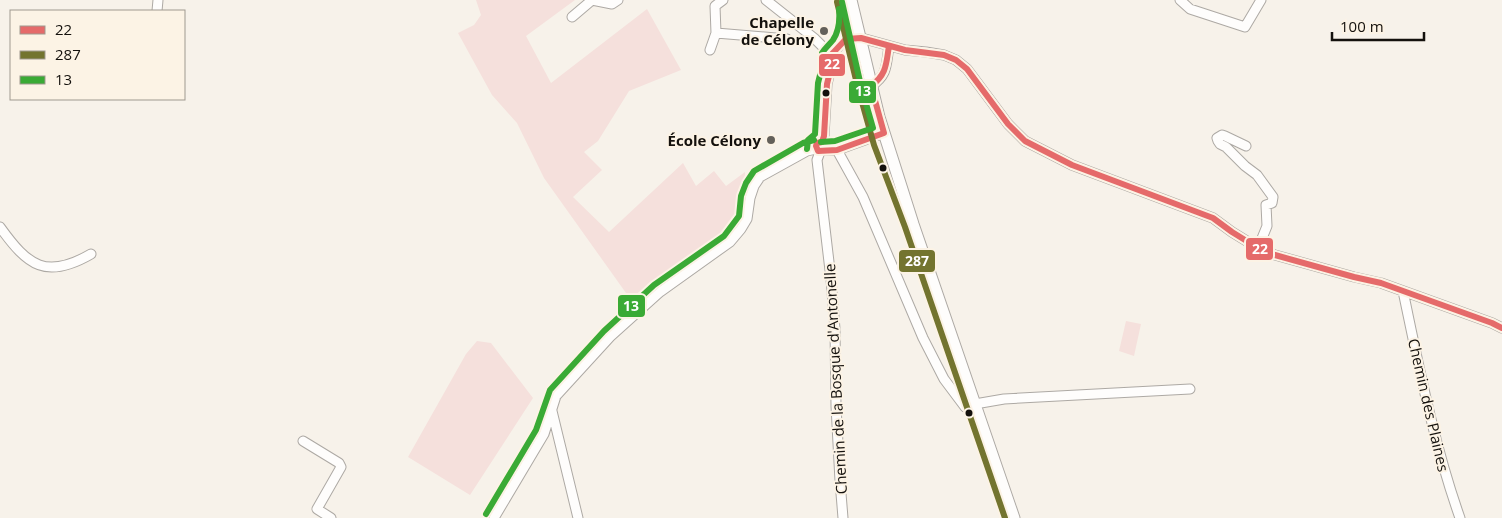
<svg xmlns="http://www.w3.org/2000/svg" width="1502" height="518" viewBox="0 0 1502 518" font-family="'Open Sans',sans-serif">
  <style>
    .green { fill: #f5e0dc }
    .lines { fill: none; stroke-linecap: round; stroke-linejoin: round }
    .minor-casing { stroke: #ada9a4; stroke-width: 11 }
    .major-casing { stroke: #ada9a4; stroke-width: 13 }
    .minor { stroke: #fefdfc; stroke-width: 9 }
    .major { stroke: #fefdfc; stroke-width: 11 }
    .bus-1-casing { stroke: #fcf3e5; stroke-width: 10 }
    .bus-2-casing { stroke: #fcf3e5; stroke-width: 10 }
    .bus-3-casing { stroke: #fcf3e5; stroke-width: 10 }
    .bus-1 { stroke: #e56a6a; stroke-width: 6 }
    .bus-2 { stroke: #73742f; stroke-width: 6 }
    .bus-3 { stroke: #3aaa35; stroke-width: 6 }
    .poi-dot { fill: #63605a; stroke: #fcf3e5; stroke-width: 2 }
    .bus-dot { fill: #14110d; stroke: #fcf3e5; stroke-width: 2 }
    .labels { text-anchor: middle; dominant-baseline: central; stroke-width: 4; stroke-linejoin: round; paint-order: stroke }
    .poi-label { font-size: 15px; font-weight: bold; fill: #14110d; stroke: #fcf3e5; text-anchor: end }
    .street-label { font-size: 15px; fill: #14110d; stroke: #fcf3e5 }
    .line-badge { stroke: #fcf3e5; stroke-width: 2 }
    .badge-label { font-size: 14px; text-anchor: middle; font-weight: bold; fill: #fff }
  </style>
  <rect width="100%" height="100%" fill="#f7f2ea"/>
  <path class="green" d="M 476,0 L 575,0 L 526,36 L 551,83 L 647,9 L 681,70 L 629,91 L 598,141 L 584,152 L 602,170 L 573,197 L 609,232 L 683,163 L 696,186 L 714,171 L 726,186 L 745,172 L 746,189 L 742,217 L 739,227 L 729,238 L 636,307 L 544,178 L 517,123 L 492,95 L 458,33 L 474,25 L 481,15 Z
    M 1126,321 L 1141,324 L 1134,356 L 1119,351 Z
    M 477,341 L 491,343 L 533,398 L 470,495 L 408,457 L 466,354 Z"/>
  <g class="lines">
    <defs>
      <path id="minor" d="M 766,0 L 814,38 L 831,55
        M 1180,0 L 1190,9 L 1245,27 L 1261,0
        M 157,11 L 158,0
        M 572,17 L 592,0 L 612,4 L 618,0
        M 716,33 L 787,39
        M 843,41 L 849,38 L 865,39 L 905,50 L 926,52 L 944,55 L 956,60 L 967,69 L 1008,124 L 1025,141 L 1072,165 L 1213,218 L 1232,232 L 1258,248 L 1275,255 L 1354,277 L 1381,283 L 1492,323 L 1502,328
        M 710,50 L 716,33 L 715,6 L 723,0
        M 831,55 C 843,44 848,32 849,15
        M 871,86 C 888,75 886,65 889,46
        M 822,142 L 824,136 L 827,84 L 832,64 L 831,55
        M 1246,146 L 1225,136 L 1222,135 L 1217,138 L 1218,141 L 1220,144 L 1226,147 L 1245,166 L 1257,175 L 1273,197 L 1272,203 L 1266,205 L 1267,226 L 1258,248
        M 816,149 L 820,152 L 824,150 L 837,150 L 884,133
        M 837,150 L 863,197 L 923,338 L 944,379 L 965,407 L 975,404 L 1004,399 L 1190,389
        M 820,152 L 817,160 L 831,279 L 835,329 L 836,406 L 840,481 L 843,518
        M 0,227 C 28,266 46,280 91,254
        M 1403,291 C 1419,367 1434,445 1460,518
        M 552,411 L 578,518
        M 303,441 L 339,463 L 341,467 L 317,509 L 331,518
        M 494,518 L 544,434 L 556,396 L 610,337 L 660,292 L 730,242 L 741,229 L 747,219 L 750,198 L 754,186 L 760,177 L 807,151 L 816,149"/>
      <path id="major" d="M 851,0 L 879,117 L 913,224 L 1014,518"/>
    </defs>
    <use href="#minor" class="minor-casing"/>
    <use href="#major" class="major-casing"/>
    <use href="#minor" class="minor"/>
    <use href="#major" class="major"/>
    <defs>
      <path id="bus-1" d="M 889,46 C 886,64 887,74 871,86 L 884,133 L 837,150 L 818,151 L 816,146 L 817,143 L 822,142 L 824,136 L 827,84 L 832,64 L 831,55 L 846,39 L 861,38 L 905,50 L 944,55 L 956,60 L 967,69 L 1008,124 L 1025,141 L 1072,165 L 1213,218 L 1232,232 L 1258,248 L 1275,255 L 1354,277 L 1381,283 L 1492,323 L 1502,328"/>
      <path id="bus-2" d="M 837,2 L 858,88 L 874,145 L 905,227 L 1005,518"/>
      <path id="bus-3" d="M 821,142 L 835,141 L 873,128 L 861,86 L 842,2
        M 807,149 L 808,140 L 815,134 L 818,83 L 823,63 L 822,53 C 825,48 829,45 833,40 C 839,31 840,20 839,9
        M 486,514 L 536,430 L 550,390 L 604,331 L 654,285 L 724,236 L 739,216 L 741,196 L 746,183 L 754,171 L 803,143 L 814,140"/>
    </defs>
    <use href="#bus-1" class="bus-1-casing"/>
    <use href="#bus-2" class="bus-2-casing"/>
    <use href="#bus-3" class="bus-3-casing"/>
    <use href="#bus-1" class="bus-1"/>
    <use href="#bus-2" class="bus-2"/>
    <use href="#bus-3" class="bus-3"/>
  </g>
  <g class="poi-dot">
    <circle cx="824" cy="31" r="5"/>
    <circle cx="771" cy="140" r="5"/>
  </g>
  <g class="bus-dot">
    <circle cx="826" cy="93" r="4.5"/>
    <circle cx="883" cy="168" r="4.5"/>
    <circle cx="969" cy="413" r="4.5"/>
  </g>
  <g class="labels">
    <g class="poi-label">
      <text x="814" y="22">Chapelle<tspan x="814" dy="17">de Célony</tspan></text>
      <text x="761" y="140">École Célony</text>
    </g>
    <g class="street-label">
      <text transform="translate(835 379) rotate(-93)">Chemin de la Bosque d'Antonelle</text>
      <text transform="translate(1429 405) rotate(77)">Chemin des Plaines</text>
    </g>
  </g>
  <g class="line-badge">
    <rect x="818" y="53" width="28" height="24" rx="5" fill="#e56a6a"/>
    <rect x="848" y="80" width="29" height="24" rx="5" fill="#3aaa35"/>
    <rect x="1245" y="237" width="29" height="24" rx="5" fill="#e56a6a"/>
    <rect x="898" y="249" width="38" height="24" rx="5" fill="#73742f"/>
    <rect x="617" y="294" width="29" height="24" rx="5" fill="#3aaa35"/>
  </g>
  <g class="badge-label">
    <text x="832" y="69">22</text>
    <text x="863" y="96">13</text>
    <text x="1260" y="254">22</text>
    <text x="917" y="266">287</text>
    <text x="631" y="311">13</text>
  </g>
  <rect x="10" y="10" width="175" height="90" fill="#fcf3e5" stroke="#9f998f"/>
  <rect x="20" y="26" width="25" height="8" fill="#e56a6a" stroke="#9f998f"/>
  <text x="55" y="35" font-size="15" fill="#14110d">22</text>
  <rect x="20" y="51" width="25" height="8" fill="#73742f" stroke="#9f998f"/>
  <text x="55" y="60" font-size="15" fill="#14110d">287</text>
  <rect x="20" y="76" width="25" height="8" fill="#3aaa35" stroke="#9f998f"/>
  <text x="55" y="85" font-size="15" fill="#14110d">13</text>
  <path d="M1332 32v8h92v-8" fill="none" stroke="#14110d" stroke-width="2.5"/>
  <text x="1340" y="32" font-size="15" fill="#14110d" stroke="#fcf3e5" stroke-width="4" paint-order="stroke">100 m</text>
</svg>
